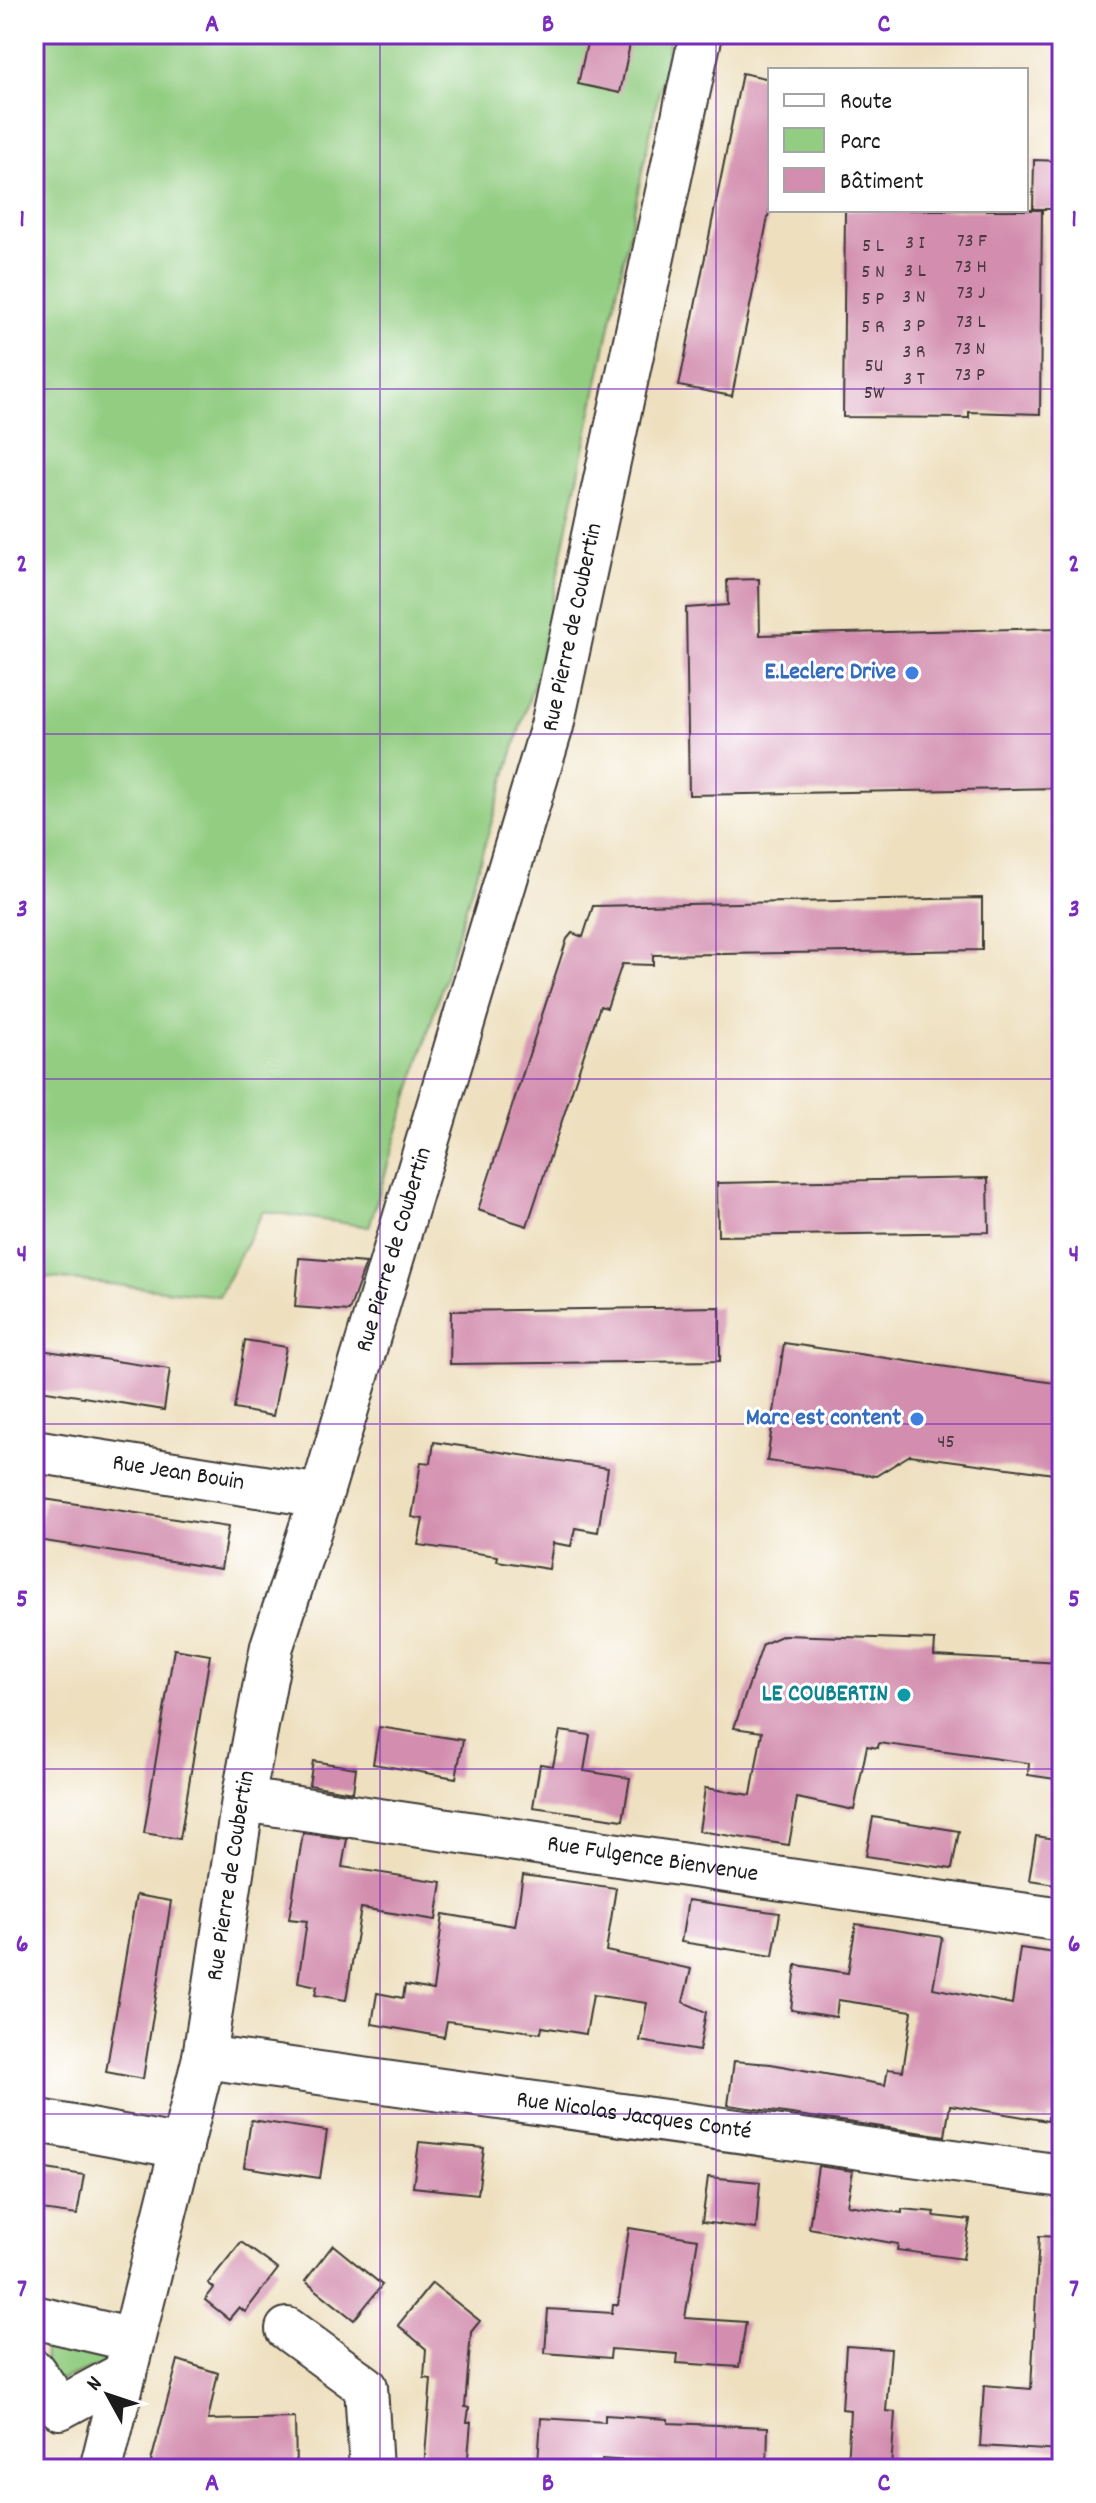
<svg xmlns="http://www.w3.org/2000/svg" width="1096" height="2503" viewBox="0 0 1096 2503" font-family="Dekko,sans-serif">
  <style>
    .green { fill: #93cd82; stroke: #58744f; stroke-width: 2 }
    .building { fill: #d38eaf }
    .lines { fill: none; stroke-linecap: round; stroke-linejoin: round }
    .minor-casing { stroke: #3c3934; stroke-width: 46 }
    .minor { stroke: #fff; stroke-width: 42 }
    .grid { fill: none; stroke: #7b2cbf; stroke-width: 2; stroke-opacity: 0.55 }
    .shop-dot { fill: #3f7fe0; stroke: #fff; stroke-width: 3 }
    .culture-dot { fill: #0f9aa8; stroke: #fff; stroke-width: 3 }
    .labels { text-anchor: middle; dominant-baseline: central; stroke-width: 6; stroke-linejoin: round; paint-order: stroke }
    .number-label { font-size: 20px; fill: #4a3841 }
    .street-label { font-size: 24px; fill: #1c1c1c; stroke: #fff }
    .shop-label { font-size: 24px; font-weight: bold; fill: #366cbe; stroke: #fff; text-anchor: end }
    .culture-label { font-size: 24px; font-weight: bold; fill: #0d838f; stroke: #fff; text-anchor: end }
    .neatline { fill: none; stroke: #7b2cbf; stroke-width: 3 }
    .grid-label { font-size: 26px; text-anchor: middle; font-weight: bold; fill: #7b2cbf }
  </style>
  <rect width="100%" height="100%" fill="#fff"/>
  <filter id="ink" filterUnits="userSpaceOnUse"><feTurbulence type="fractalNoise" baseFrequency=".0125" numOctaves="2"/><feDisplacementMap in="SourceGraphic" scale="16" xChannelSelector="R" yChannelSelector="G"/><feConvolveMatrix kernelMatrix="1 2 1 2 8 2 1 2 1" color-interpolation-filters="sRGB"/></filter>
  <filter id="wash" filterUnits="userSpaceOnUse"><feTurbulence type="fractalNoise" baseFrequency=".006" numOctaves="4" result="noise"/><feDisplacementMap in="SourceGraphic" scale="32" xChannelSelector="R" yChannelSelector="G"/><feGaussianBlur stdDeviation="1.8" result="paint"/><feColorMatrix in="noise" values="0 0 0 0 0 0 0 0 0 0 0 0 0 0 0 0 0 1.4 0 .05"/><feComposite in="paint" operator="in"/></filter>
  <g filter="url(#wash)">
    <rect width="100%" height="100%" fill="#eee0bf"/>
    <path class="green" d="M 34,34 L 671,34 L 538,669 L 369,1227 L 263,1211 L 219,1296 L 34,1276 Z
      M 45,2342 L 104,2356 L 103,2365 L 44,2386 Z"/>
    <g id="blocks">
      <path class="building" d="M 589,34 L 632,34 L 620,93 L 578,84 Z
        M 742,73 L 770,79 L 770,207 L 732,396 L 679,386 Z
        M 1034,160 L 1062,161 L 1062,209 L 1033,209 Z
        M 845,210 L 1042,210 L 1040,414 L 969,412 L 969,418 L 843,417 Z
        M 759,579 L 760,635 L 1062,628 L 1062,788 L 689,795 L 686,608 L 728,605 L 727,580 Z
        M 982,898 L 982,950 L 653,955 L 653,965 L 622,964 L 607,1008 L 600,1006 L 527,1226 L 478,1210 L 567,939 L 572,933 L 583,937 L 593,906 Z
        M 988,1178 L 989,1232 L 718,1236 L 717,1183 Z
        M 299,1258 L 366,1263 L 349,1311 L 295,1307 Z
        M 720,1307 L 720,1361 L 450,1364 L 451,1311 Z
        M 245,1340 L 286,1347 L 273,1416 L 234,1409 Z
        M 784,1343 L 1062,1384 L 1062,1475 L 910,1455 L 876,1476 L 767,1461 Z
        M 34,1349 L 170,1369 L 164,1410 L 34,1389 Z
        M 434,1442 L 608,1468 L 598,1532 L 575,1528 L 571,1546 L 553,1543 L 549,1569 L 497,1561 L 498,1556 L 418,1545 L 423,1519 L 412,1517 L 421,1462 L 431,1463 Z
        M 44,1499 L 228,1527 L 221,1569 L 38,1540 Z
        M 784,1635 L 935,1640 L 934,1656 L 1062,1663 L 1062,1780 L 1028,1775 L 1029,1763 L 879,1743 L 878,1748 L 867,1746 L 854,1810 L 797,1798 L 789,1845 L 699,1831 L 705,1788 L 751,1795 L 762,1732 L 734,1728 L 763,1644 Z
        M 174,1649 L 210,1655 L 180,1839 L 144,1833 Z
        M 379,1727 L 463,1740 L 456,1778 L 373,1764 Z
        M 560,1731 L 590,1735 L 584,1771 L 630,1778 L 623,1820 L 533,1807 L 540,1764 L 553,1766 Z
        M 313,1761 L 356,1768 L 353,1792 L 309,1785 Z
        M 873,1817 L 959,1831 L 952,1869 L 866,1856 Z
        M 303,1833 L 347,1839 L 342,1867 L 442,1882 L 436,1920 L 361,1908 L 346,2000 L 315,1995 L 317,1986 L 298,1982 L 307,1921 L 289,1919 Z
        M 1036,1836 L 1062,1840 L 1062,1885 L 1029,1880 Z
        M 523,1875 L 616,1888 L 606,1951 L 691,1969 L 683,2002 L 706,2012 L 699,2051 L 640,2041 L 647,2003 L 593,1995 L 586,2034 L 542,2027 L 541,2033 L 447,2021 L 444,2037 L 372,2024 L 377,1993 L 403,1998 L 405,1985 L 433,1990 L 443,1914 L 515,1926 Z
        M 136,1895 L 171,1901 L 143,2079 L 106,2072 Z
        M 688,1900 L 780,1913 L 773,1956 L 681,1942 Z
        M 856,1924 L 942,1937 L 933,1988 L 1012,2004 L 1020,1948 L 1062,1954 L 1062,2118 L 1048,2117 L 1048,2121 L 950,2105 L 945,2136 L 728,2105 L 734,2061 L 771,2064 L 885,2085 L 888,2069 L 903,2071 L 912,2011 L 838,2000 L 836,2017 L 791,2010 L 796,1965 L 848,1973 Z
        M 251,2120 L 327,2131 L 320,2178 L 244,2167 Z
        M 419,2142 L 484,2148 L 478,2194 L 413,2187 Z
        M 818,2166 L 853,2171 L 847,2205 L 902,2213 L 902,2209 L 935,2212 L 934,2216 L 970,2220 L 963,2259 L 897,2250 L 898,2244 L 809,2228 Z
        M 34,2167 L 84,2175 L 77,2215 L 34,2209 Z
        M 708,2177 L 760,2182 L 756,2229 L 702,2222 Z
        M 629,2228 L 698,2239 L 685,2318 L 746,2322 L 739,2367 L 677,2363 L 678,2354 L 611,2349 L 610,2358 L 545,2353 L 548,2309 L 612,2313 L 613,2305 L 618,2305 Z
        M 1039,2236 L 1062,2237 L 1062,2451 L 980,2446 L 984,2385 L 1031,2389 Z
        M 241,2242 L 278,2269 L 245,2312 L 239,2307 L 229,2319 L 205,2300 L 214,2288 L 208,2283 Z
        M 333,2245 L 382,2285 L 354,2320 L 305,2281 Z
        M 432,2283 L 480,2321 L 471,2332 L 465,2407 L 469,2408 L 467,2422 L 471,2422 L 467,2469 L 424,2469 L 431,2379 L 424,2378 L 426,2349 L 398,2325 Z
        M 846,2346 L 891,2349 L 886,2411 L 895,2412 L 891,2469 L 847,2469 L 850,2410 L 842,2409 Z
        M 178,2360 L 218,2373 L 208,2420 L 295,2418 L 296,2469 L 149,2469 Z
        M 605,2415 L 668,2419 L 668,2423 L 768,2427 L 767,2469 L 703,2469 L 703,2466 L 602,2459 L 602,2467 L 538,2463 L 541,2418 L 605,2422 Z"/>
    </g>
  </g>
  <g filter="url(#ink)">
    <use href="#blocks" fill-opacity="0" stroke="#3c3934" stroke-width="2"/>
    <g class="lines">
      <defs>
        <g id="minor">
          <path id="s1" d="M 34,1451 L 321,1496"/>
          <path id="s2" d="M 243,1800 L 1062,1920"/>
          <path id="s3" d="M 204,2057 L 1062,2176"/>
          <path d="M 34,2120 L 182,2147"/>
          <path d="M 34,2317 L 133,2340"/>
          <path d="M 287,2329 L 366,2387 L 371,2469"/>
          <path d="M 34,2371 L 60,2408 L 125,2373"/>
          <path id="s4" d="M 101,2469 L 204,2057 L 243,1800 L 272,1646 L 321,1496 L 552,726 L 701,34"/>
        </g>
      </defs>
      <use href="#minor" class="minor-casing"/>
      <use href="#minor" class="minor"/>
    </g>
  </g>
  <path class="grid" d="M 380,34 L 380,2469M 716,34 L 716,2469M 34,389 L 1062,389M 34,734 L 1062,734M 34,1079 L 1062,1079M 34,1424 L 1062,1424M 34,1769 L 1062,1769M 34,2114 L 1062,2114"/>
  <g class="shop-dot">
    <circle cx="912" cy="673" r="8"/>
    <circle cx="917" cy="1419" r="8"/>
  </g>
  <circle class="culture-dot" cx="904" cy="1695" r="8"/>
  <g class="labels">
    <g class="number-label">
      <text x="972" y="242">73 F</text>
      <text x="915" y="244">3 I</text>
      <text x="873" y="247">5 L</text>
      <text x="971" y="268">73 H</text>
      <text x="915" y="272">3 L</text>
      <text x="873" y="273">5 N</text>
      <text x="971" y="294">73 J</text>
      <text x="914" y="298">3 N</text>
      <text x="873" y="300">5 P</text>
      <text x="971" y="323">73 L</text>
      <text x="914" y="327">3 P</text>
      <text x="873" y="328">5 R</text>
      <text x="970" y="350">73 N</text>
      <text x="914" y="353">3 R</text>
      <text x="874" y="367">5U</text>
      <text x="970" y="376">73 P</text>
      <text x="914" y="380">3 T</text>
      <text x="874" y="394">5W</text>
      <text x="946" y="1443">45</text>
    </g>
    <g class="street-label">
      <text stroke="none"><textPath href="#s4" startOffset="1904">Rue Pierre de Coubertin</textPath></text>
      <text stroke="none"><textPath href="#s4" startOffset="1256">Rue Pierre de Coubertin</textPath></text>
      <text stroke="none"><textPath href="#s1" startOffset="146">Rue Jean Bouin</textPath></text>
      <text stroke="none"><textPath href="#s2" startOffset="414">Rue Fulgence Bienvenue</textPath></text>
      <text stroke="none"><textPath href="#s4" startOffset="608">Rue Pierre de Coubertin</textPath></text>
      <text stroke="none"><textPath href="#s3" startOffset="434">Rue Nicolas Jacques Conté</textPath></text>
    </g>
    <g class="shop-label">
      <text x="896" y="673">E.Leclerc Drive</text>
      <text x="901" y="1419">Marc est content</text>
    </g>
    <g class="culture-label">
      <text x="888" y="1695">LE COUBERTIN</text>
    </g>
  </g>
  <rect width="1096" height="2503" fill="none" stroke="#fff" stroke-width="88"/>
  <rect x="768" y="68" width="260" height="144" fill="#ffffff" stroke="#a4a4a4" stroke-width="2"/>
  <rect x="784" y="94" width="40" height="12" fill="#ffffff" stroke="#a4a4a4" stroke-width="2"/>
  <text x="840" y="108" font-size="24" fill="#1c1c1c">Route</text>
  <rect x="784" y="128" width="40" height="24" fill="#93cd82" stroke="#a4a4a4" stroke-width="2"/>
  <text x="840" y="148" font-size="24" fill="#1c1c1c">Parc</text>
  <rect x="784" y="168" width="40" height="24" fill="#d38eaf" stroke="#a4a4a4" stroke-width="2"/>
  <text x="840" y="188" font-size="24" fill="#1c1c1c">Bâtiment</text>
  <g transform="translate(108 2395) rotate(310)" stroke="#ffffff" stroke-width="6" paint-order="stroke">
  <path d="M0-6L14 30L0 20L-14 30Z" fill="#1c1c1c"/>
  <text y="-12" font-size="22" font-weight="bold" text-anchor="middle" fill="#1c1c1c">N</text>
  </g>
  <rect x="44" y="44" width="1008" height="2415" class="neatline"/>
  <g class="grid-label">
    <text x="212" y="31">A</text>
    <text x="548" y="31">B</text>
    <text x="884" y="31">C</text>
    <text x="22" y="226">1</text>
    <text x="1074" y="226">1</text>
    <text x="22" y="571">2</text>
    <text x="1074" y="571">2</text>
    <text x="22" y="916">3</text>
    <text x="1074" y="916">3</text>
    <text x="22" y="1261">4</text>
    <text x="1074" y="1261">4</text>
    <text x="22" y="1606">5</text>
    <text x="1074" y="1606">5</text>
    <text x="22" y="1951">6</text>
    <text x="1074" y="1951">6</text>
    <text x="22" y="2296">7</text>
    <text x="1074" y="2296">7</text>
    <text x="212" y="2490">A</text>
    <text x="548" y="2490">B</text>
    <text x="884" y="2490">C</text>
  </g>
</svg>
